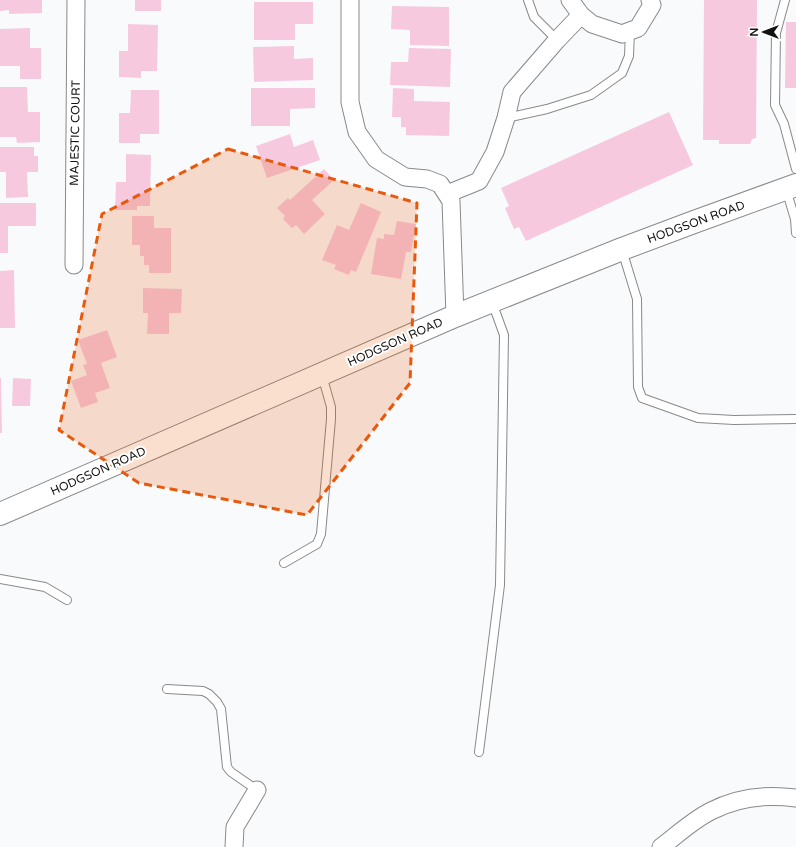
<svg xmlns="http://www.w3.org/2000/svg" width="796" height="847" viewBox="0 0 796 847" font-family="'Varela Round',sans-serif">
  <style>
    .building { fill: #f7c9df }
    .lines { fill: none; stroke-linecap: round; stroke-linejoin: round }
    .service-casing { stroke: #88898b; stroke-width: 10 }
    .minor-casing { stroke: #88898b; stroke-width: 19 }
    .secondary-casing { stroke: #88898b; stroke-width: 24 }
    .service { stroke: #fff; stroke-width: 8 }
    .minor { stroke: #fff; stroke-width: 17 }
    .secondary { stroke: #fff; stroke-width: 22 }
    .marked { fill: #e8590c; fill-opacity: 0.2; stroke: #e8590c; stroke-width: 3; stroke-dasharray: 8 5; stroke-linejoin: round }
    .labels { text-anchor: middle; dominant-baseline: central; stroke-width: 4; stroke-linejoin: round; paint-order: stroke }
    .street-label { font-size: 12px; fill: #121213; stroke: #fff }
  </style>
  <rect width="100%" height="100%" fill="#f9fafc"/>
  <path class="building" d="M 0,0 L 42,0 L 42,13 L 9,14 L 9,10 L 0,11 Z
    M 135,0 L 161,0 L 161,11 L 135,11 Z
    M 704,0 L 757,0 L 756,138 L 752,139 L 750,144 L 719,144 L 719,140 L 703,140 Z
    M 254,2 L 313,2 L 313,24 L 295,24 L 295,40 L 254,40 Z
    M 392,6 L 449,7 L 449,46 L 410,45 L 410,30 L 391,29 Z
    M 786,22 L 796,22 L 796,88 L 785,88 Z
    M 128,24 L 158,25 L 157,71 L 141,71 L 141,78 L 119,77 L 119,51 L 128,51 Z
    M 30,28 L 30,48 L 41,48 L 41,79 L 20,79 L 20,66 L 0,66 L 0,29 Z
    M 294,46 L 294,59 L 313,58 L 313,80 L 254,82 L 253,47 Z
    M 409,48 L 451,49 L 450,87 L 390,85 L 391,62 L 408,62 Z
    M 0,87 L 27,87 L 28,112 L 40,112 L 40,142 L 17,143 L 16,137 L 0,137 Z
    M 251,88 L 315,88 L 315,108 L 290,109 L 290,126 L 251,126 Z
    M 393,88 L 414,89 L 414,101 L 450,102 L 449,136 L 406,135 L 406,127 L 401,127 L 401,117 L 392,117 Z
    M 131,90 L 159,90 L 159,134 L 140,134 L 140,143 L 119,143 L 119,113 L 130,113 Z
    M 669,112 L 693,165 L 526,241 L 519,227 L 514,229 L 505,208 L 509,206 L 501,188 Z
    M 290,134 L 294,147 L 313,140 L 320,160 L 267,178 L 256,146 Z
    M 0,147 L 34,147 L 34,156 L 38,156 L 38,172 L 27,172 L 28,197 L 6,198 L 6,172 L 0,172 Z
    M 126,154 L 151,155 L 150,206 L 137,206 L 137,210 L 115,210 L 116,182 L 126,182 Z
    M 324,169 L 334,180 L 312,200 L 325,214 L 304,234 L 296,225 L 292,228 L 283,219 L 285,216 L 277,208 L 288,198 L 290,200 Z
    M 0,203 L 36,203 L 36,226 L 8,226 L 8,253 L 0,253 Z
    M 361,203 L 381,212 L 356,272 L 351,270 L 349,275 L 334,269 L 336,265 L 322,260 L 337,225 L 349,230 Z
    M 132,216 L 154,216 L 154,228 L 171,228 L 171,273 L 149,273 L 149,265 L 144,265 L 144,256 L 140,256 L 140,245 L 132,245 Z
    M 397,221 L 416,224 L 411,252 L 406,252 L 401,279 L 371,274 L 377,238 L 384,239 L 384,234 L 394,235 Z
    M 14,270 L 15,328 L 0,328 L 0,271 Z
    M 143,288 L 182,289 L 181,313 L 169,313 L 169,334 L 147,334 L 148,313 L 143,313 Z
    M 107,330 L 117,357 L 101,363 L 110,388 L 95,393 L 98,402 L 81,408 L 71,381 L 87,375 L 83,365 L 87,364 L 78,340 Z
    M 0,378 L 1,378 L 2,433 L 0,433 Z
    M 13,378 L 31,379 L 30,406 L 12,406 Z"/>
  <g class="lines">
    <defs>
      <path id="service" d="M 528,0 L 534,17 L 557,40
        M 785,0 L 776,33 L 775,105 L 784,124 L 796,169
        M 506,118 L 547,109 L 591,95 L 622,73 L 629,56 L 630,31
        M 786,189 L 795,219 L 796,233
        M 622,250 L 637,299 L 638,387 L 642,398 L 698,418 L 734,420 L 796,419
        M 284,563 L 317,544 L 321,534 L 331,419 L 331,407 L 322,375
        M 0,579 L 45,587 L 67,600
        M 167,689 L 203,691 L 209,694 L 217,702 L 221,709 L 227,767 L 231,772 L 257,790
        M 479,752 L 500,585 L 504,335 L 492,302"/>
      <path id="minor" d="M 350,0 L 350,102 L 357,132 L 376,159 L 405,177 L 427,179 L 440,184 L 451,201 L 455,316
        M 570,0 L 581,15 L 592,24 L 622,34 L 638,28 L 652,5 L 650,0
        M 447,194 L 479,181 L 495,152 L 506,118 L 512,92 L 557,40 L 581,15
        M 74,265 L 76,0
        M 234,847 L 235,827 L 257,790
        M 661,847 C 677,835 693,820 711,811 C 738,797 766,794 796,798"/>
      <path id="secondary" d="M 0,514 L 455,316 L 622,249 L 694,222 L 796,185"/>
    </defs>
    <use href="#service" class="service-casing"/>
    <use href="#minor" class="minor-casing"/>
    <use href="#secondary" class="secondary-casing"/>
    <use href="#service" class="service"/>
    <use href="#minor" class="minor"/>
    <use href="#secondary" class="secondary"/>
  </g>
  <path class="marked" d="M 228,149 L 417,203 L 410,383 L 307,515 L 139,483 L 59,430 L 102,214 Z"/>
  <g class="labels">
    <g class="street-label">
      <text transform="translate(75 133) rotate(-89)">MAJESTIC COURT</text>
      <text transform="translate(696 222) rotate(-20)">HODGSON ROAD</text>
      <text transform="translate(395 342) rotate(-24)">HODGSON ROAD</text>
      <text transform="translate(98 471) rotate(-24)">HODGSON ROAD</text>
    </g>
  </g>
  <g transform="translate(764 32) rotate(270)" stroke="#ffffff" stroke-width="3" paint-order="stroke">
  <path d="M0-3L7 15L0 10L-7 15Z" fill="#121213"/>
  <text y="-6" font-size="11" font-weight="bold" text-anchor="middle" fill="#121213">N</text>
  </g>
</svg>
